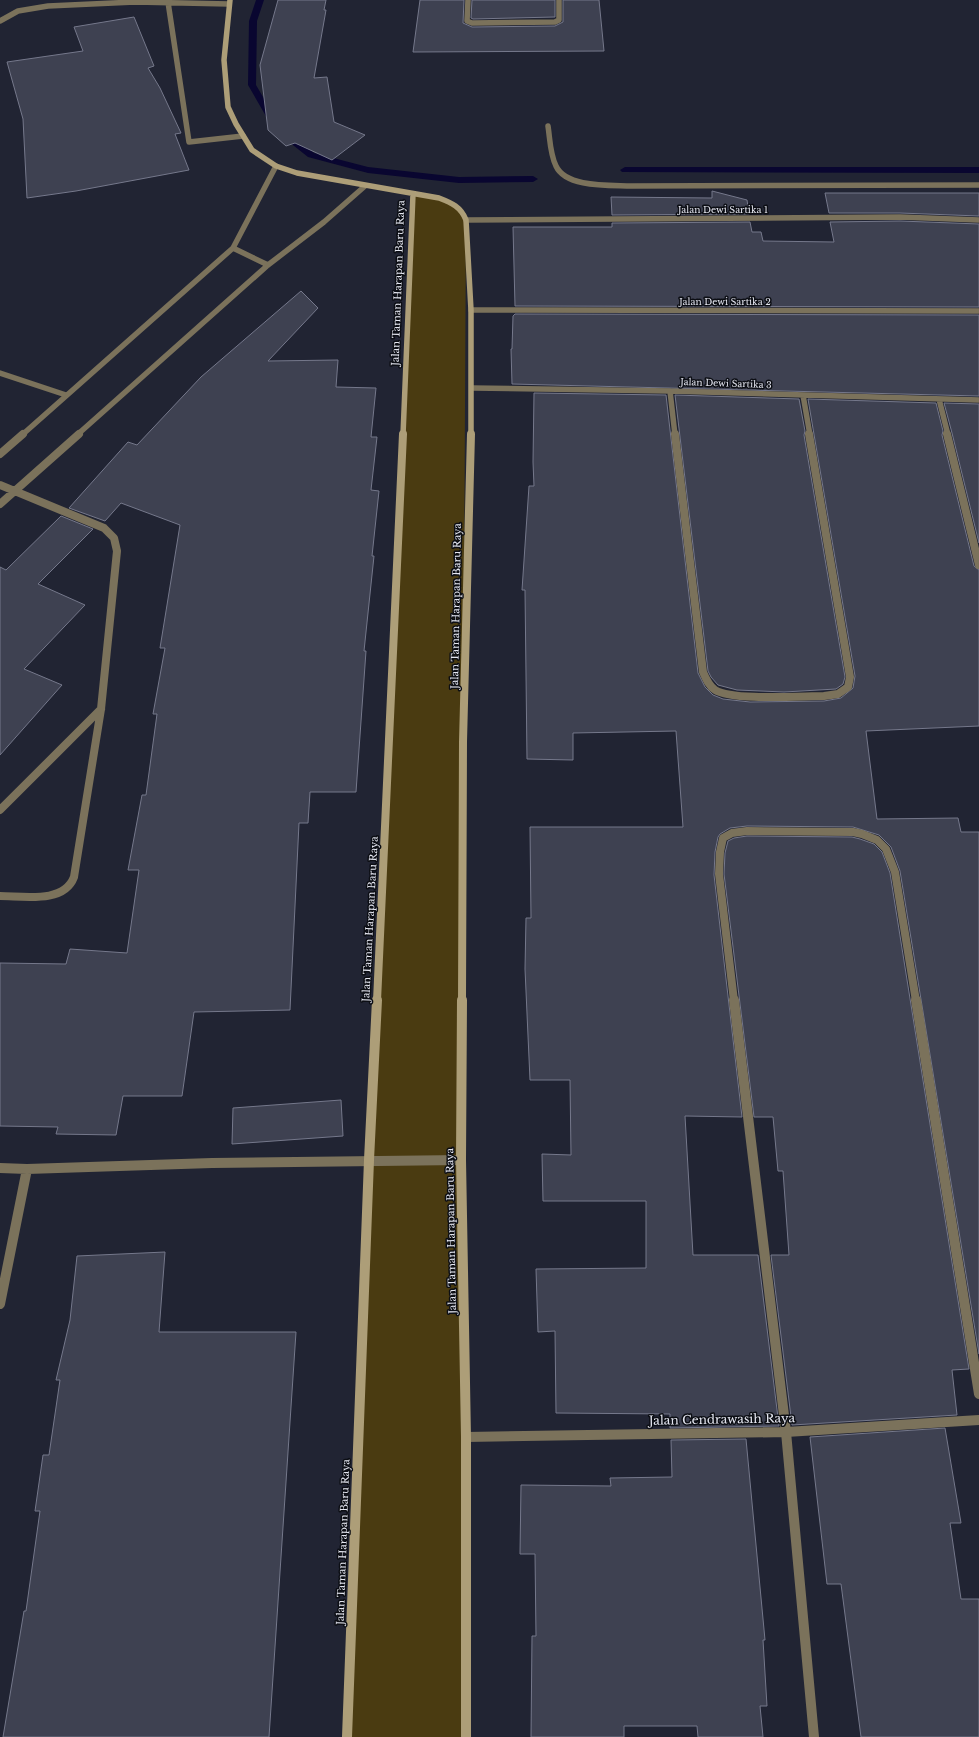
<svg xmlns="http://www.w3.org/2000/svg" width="979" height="1737" viewBox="0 0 979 1737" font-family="'Libre Baskerville',serif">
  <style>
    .green { fill: #4a3b11 }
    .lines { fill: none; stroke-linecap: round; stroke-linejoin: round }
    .stream { fill: #090630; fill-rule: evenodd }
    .building { fill: #3e4151; stroke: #75788b }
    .lane { stroke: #7b725b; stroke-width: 5.5 }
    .street-far2 { stroke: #7b725b; stroke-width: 5.5 }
    .street-far1 { stroke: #7b725b; stroke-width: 8 }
    .street { stroke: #7b725b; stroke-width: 10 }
    .secondary-far2 { stroke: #ad9e78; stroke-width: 5.5 }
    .secondary-far1 { stroke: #ad9e78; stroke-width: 8 }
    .secondary { stroke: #ad9e78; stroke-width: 10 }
    .labels { text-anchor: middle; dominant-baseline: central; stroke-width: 3; stroke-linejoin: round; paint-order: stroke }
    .far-street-label { font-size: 9px; fill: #e5e7f1; stroke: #0c0e14 }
    .street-label { font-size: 10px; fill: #e5e7f1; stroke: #0c0e14 }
    .near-street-label { font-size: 12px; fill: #e5e7f1; stroke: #0c0e14 }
  </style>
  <rect width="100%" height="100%" fill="#212433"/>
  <path class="green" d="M 413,194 L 452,203 L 466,220 L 461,1160 L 464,1737 L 347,1737 Z"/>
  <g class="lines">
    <path class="stream" d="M 256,0 L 264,0 L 257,21 L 256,85 L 280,126 L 314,153 L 368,167 L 459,177 L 533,176 L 538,179 L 533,182 L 459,183 L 368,173 L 308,157 L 274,130 L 248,85 L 249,21 Z
      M 625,167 L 979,167 L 979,173 L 622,172 L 620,170 Z"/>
  </g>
  <path class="building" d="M 278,0 L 326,0 L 324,10 L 326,10 L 314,78 L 327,77 L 334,122 L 365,135 L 332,160 L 295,143 L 286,146 L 268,130 L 260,65 Z
    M 420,0 L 464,0 L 463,23 L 472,27 L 555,26 L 563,22 L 563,0 L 599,0 L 604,51 L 413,52 Z
    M 472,0 L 555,0 L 555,17 L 473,19 L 471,18 Z
    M 134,17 L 154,66 L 148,68 L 160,88 L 181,133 L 175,134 L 189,170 L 76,191 L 27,198 L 23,119 L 7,62 L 83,51 L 74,27 Z
    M 712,191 L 747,200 L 749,214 L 612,215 L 611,197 L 712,198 Z
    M 825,193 L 979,193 L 979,216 L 900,213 L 829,213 Z
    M 900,221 L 979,224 L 979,307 L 515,306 L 513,227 L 612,227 L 612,223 L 750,222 L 752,232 L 761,232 L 763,241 L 834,242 L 830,222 Z
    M 301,291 L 318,308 L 268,361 L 338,360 L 336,387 L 376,388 L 371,437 L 377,437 L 371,490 L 379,491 L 372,556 L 374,556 L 364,651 L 366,651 L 356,792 L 310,792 L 308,823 L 299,823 L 290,1010 L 194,1012 L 182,1096 L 123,1096 L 116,1135 L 56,1134 L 58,1127 L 0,1126 L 0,963 L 66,964 L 70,949 L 127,953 L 139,870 L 128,870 L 142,795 L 146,795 L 157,714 L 153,714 L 165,648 L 160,648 L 180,525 L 121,503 L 105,521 L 69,508 L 128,442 L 137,445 L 201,377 Z
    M 515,314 L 979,315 L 979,396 L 512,384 L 511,349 L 512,349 L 513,316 Z
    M 534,393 L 666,395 L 698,673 L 705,687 L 713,695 L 723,699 L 750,702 L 824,701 L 841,698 L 853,688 L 855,676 L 808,399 L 936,403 L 943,431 L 942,435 L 974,566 L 979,570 L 979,726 L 866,731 L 877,819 L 958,818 L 961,832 L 979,832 L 979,1354 L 900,871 L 891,847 L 879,835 L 853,827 L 747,826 L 730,828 L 720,834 L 718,837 L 715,852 L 714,875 L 742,1117 L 685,1116 L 693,1255 L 758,1255 L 779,1426 L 670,1428 L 670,1414 L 556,1413 L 555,1331 L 538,1332 L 536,1269 L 646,1268 L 646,1201 L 543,1201 L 542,1154 L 571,1155 L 570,1080 L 530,1080 L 525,969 L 526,918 L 531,918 L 530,827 L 683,827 L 676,731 L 573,733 L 573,760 L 527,759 L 525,590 L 522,590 L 529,486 L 534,486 L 533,462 Z
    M 675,395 L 799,399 L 805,431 L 804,435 L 845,677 L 843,684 L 836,689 L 784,692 L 737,690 L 718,685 L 711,677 L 708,671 Z
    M 944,403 L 979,404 L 979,543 L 952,433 Z
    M 61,516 L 93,529 L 38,584 L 85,605 L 24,669 L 62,685 L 0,755 L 0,567 L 6,570 Z
    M 747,836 L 852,837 L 860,839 L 874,844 L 882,852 L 890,873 L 969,1369 L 952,1370 L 957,1415 L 792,1425 L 771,1255 L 789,1255 L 783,1171 L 778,1171 L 773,1117 L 754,1117 L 724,874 L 725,853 L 728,841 L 734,838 Z
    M 341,1100 L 343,1136 L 232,1144 L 233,1108 Z
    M 165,1252 L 159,1332 L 296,1332 L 269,1737 L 3,1737 L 24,1611 L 26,1611 L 40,1511 L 35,1511 L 43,1455 L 49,1455 L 60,1380 L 56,1380 L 70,1320 L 77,1256 Z
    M 945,1428 L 961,1523 L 950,1523 L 961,1599 L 979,1599 L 979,1737 L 861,1737 L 841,1584 L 827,1584 L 810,1437 Z
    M 746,1439 L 765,1640 L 763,1640 L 767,1706 L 760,1706 L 763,1737 L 698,1737 L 697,1726 L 624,1726 L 624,1737 L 531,1737 L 532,1636 L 536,1636 L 535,1554 L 520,1554 L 521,1485 L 611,1486 L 610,1478 L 672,1477 L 671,1440 Z"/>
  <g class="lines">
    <path class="lane" d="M 468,0 L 467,21 L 472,23 L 555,22 L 559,20 L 559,0
      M 168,2 L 189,142 L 243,136
      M 0,21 L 18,11 L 48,6 L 135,2 L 229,4"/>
    <path class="street-far2" d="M 548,126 C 550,139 550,154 556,166 C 566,188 610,185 631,186 L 979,185
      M 466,220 L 900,217 L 979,220
      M 233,248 L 268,265
      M 471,310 L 979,311
      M 0,373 L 66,395
      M 472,388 L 670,391 L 979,400
      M 670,391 L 675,435
      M 803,395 L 810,435
      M 939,399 L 948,435
      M 22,435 L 233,248 L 276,166
      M 77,435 L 268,265 L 324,222 L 365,186"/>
    <path class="street-far1" d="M 675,434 L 703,672 C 706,679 709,686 715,690 C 732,701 801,696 824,696 L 838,694 L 848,687 L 850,677 L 809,434
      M 947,434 L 979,565
      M 0,454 L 23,434
      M 0,485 L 104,528 L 114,538 L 117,551 L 101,709 L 74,877 C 64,904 23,896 0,896
      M 0,504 L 79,434
      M 0,810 L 101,709
      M 734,1001 L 719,874 L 720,852 L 723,838 L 732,833 L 747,831 L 853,832 L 862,834 L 877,840 L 886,849 L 895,872 L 916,1001"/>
    <path class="street" d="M 734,1000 L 786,1432 L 814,1737
      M 916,1000 L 979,1394
      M 0,1168 L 27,1169 L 212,1163 L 461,1160
      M 0,1304 L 27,1169
      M 466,1437 L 786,1432 L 979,1420"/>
    <path class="secondary-far2" d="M 230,0 L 224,60 L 228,107 L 236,124 L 252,150 L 276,166 L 297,173 L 439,198 C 452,203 461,207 466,220 L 471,310 L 471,435
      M 403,435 L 413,194"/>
    <path class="secondary-far1" d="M 377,1001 L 403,434
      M 462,1001 L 463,742 L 471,434"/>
    <path class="secondary" d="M 462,1000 L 461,1160 L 466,1437 L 466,1737
      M 347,1737 L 369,1160 L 377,1000"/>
  </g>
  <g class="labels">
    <g class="far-street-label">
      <text x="723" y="209">Jalan Dewi Sartika 1</text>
      <text x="725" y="301">Jalan Dewi Sartika 2</text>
      <text transform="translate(726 383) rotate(2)">Jalan Dewi Sartika 3</text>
    </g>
    <g class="street-label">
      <text transform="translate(398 283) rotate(-88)">Jalan Taman Harapan Baru Raya</text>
      <text transform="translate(456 606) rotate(-89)">Jalan Taman Harapan Baru Raya</text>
      <text transform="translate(370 919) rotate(-87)">Jalan Taman Harapan Baru Raya</text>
      <text transform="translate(451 1231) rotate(-91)">Jalan Taman Harapan Baru Raya</text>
      <text transform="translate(343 1542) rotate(-88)">Jalan Taman Harapan Baru Raya</text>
    </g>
    <g class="near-street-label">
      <text transform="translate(722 1419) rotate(-1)">Jalan Cendrawasih Raya</text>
    </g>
  </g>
</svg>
